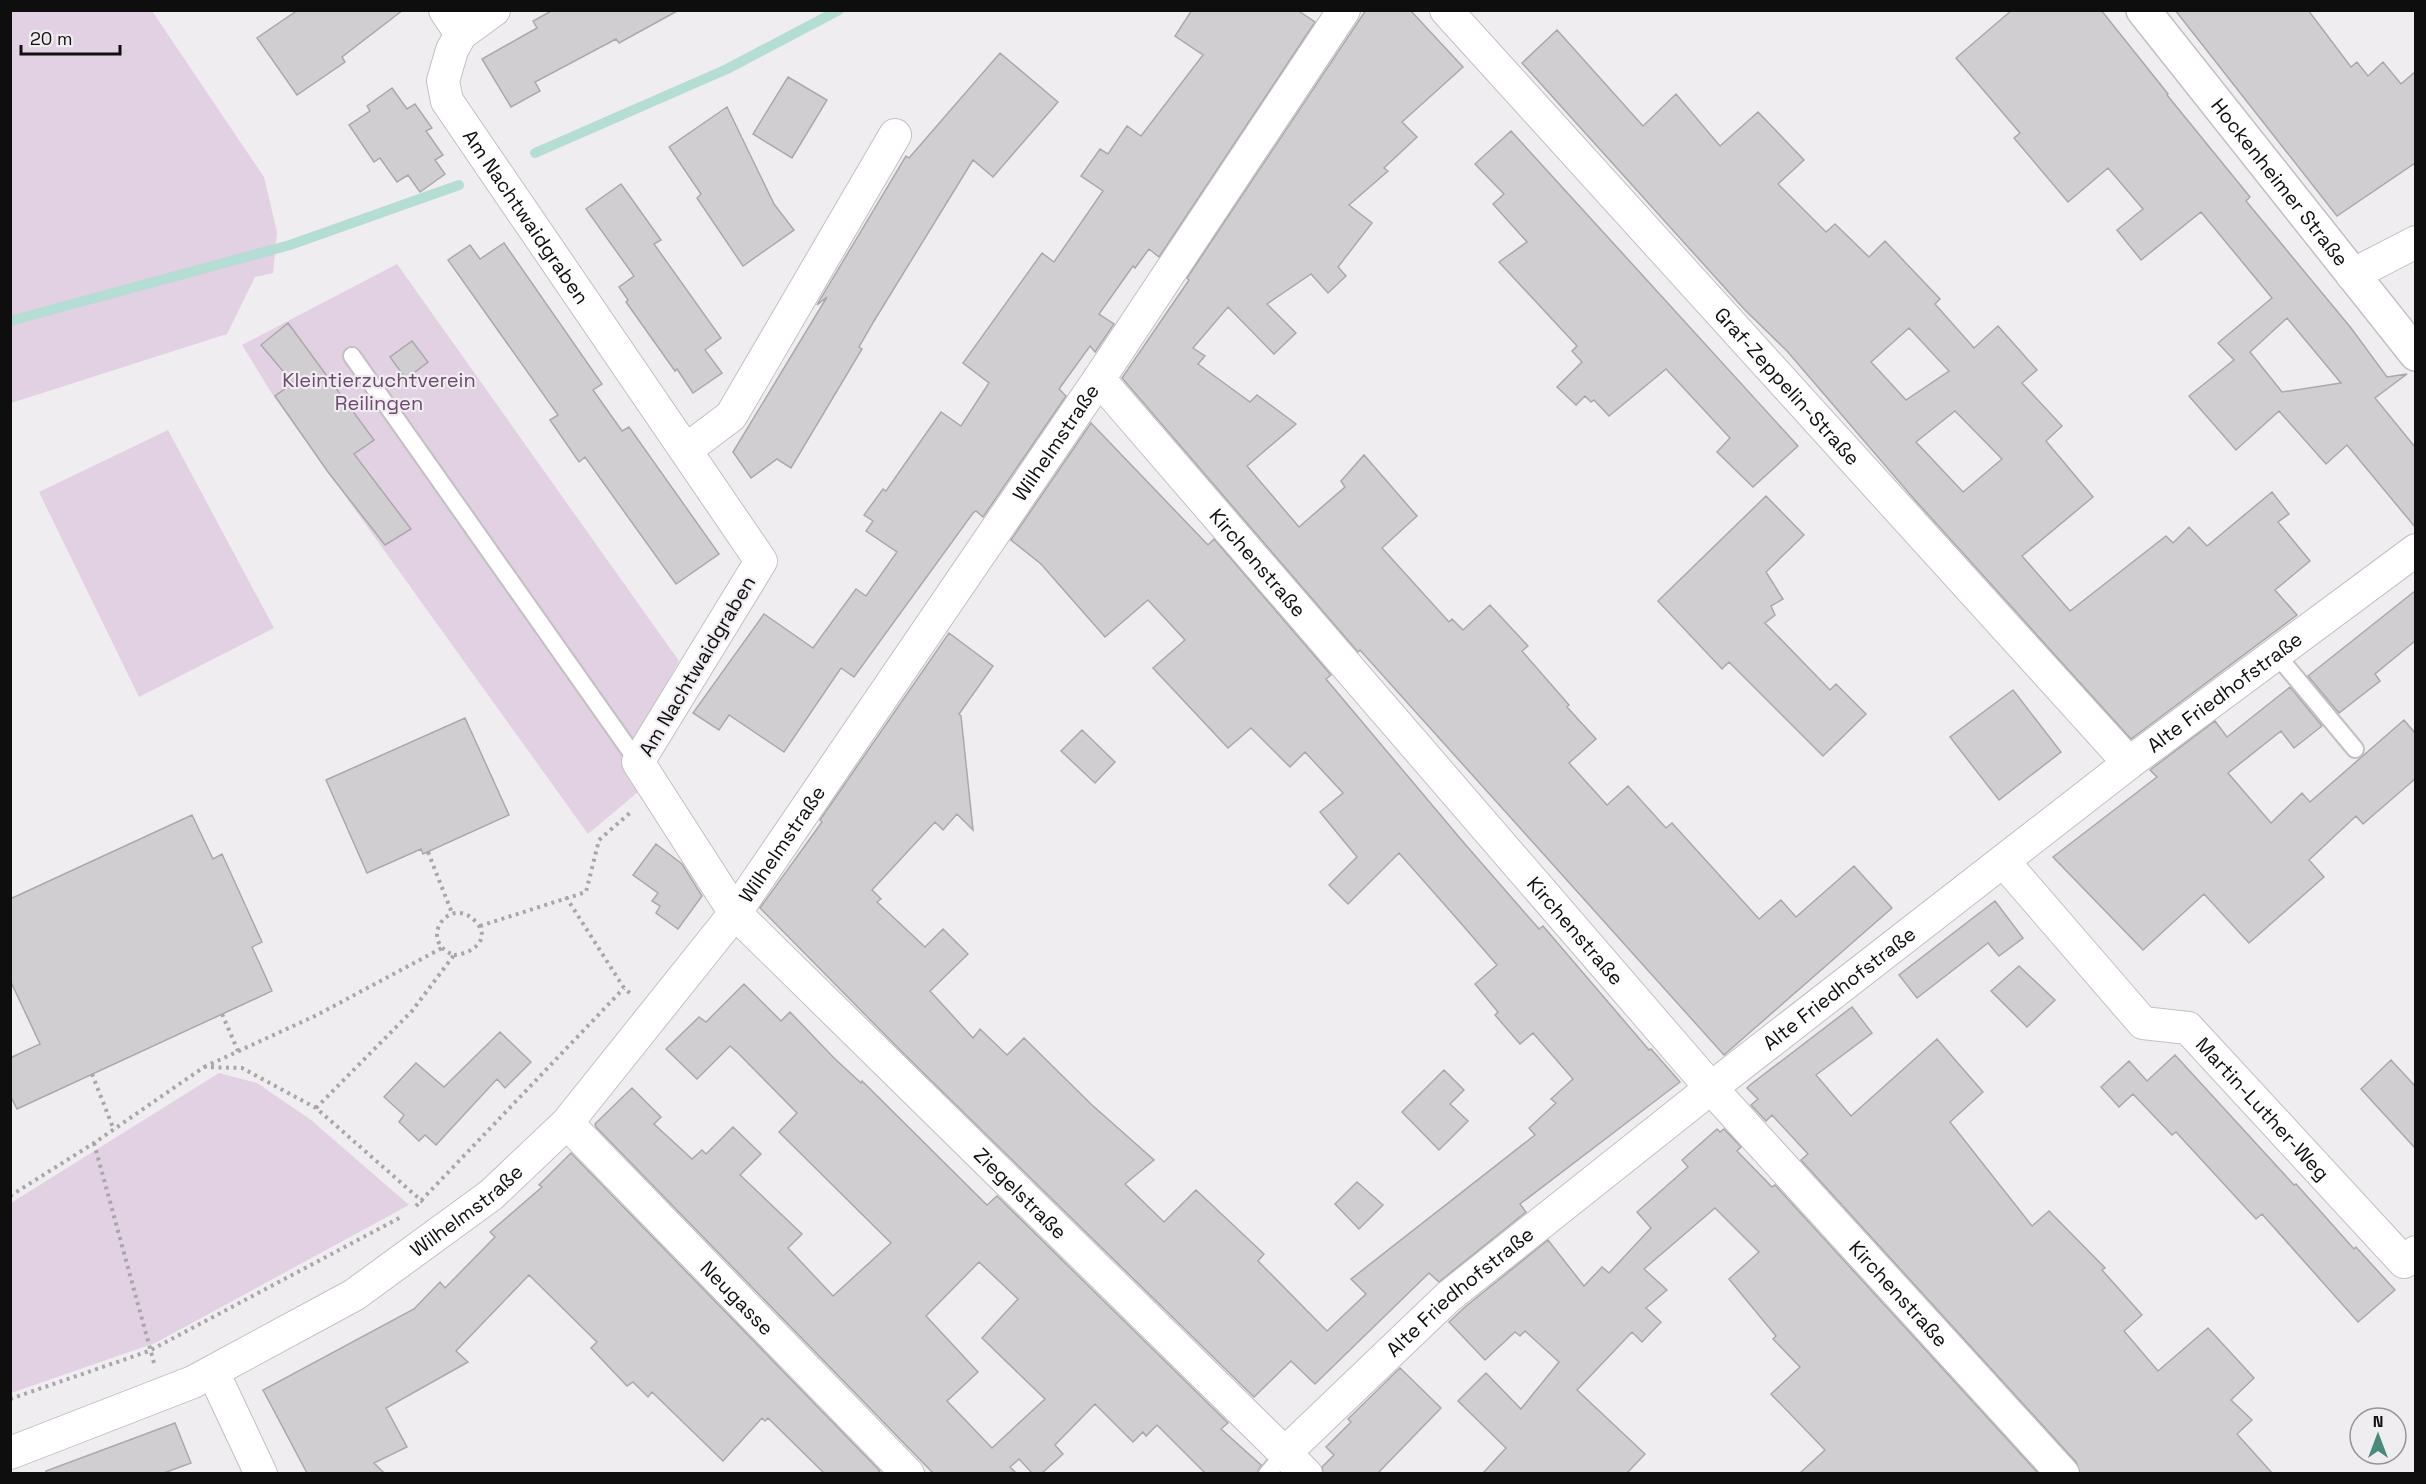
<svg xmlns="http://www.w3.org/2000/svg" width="2426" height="1484" viewBox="0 0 2426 1484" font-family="'Space Grotesk',sans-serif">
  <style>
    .green { fill: #e2d0e3 }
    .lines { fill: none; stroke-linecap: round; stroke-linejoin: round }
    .stream { stroke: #b4ddd3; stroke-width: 10 }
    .building { fill: #d1ced1; stroke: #aba8ab; stroke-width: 1.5; fill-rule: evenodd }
    .service-casing { stroke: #c3bfc3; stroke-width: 20 }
    .minor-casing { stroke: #c3bfc3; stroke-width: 34 }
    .tertiary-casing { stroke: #c3bfc3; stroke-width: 36 }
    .path { stroke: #a9a6a9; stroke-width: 4; stroke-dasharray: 3 4.5; stroke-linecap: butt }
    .service { stroke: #fff; stroke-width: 16 }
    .minor { stroke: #fff; stroke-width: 32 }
    .tertiary { stroke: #fff; stroke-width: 33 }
    .labels { text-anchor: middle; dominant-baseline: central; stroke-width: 4.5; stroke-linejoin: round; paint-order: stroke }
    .street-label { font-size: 20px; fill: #0f0e0f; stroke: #f0edf0 }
    .park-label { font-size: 20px; fill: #6d496f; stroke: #f0edf0 }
  </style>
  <rect width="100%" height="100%" fill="#f0edf0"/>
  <path class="green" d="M 11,10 L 152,11 L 264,177 L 277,232 L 273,273 L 255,277 L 227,334 L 11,403 Z
    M 397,264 L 679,661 L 634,742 L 645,786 L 588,834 L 274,397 L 242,345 Z
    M 168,430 L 274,628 L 139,697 L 39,492 Z
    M 219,1073 L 257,1083 L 311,1120 L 409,1205 L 155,1343 L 11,1393 L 11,1203 Z"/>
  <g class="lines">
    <path class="stream" d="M 535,153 L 727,69 L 839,10
      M 10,321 L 290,245 L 459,185"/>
  </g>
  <path class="building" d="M 298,10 L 403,10 L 342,57 L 345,62 L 297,95 L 257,38 Z
    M 553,10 L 679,10 L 619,43 L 616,39 L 535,82 L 540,91 L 511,107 L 482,59 L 537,28 L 533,21 Z
    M 1192,10 L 1297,10 L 1315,22 L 1159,257 L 1149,249 L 1135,268 L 1133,266 L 1099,314 L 1114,324 L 1095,352 L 1090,346 L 1059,389 L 1066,396 L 983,517 L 976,511 L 973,513 L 854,677 L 841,668 L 784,752 L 729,715 L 719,730 L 693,713 L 764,614 L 813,648 L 856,589 L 866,596 L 897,552 L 866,531 L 873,521 L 864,515 L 883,489 L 886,491 L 941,412 L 961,426 L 989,383 L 963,363 L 1042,253 L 1054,262 L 1103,191 L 1081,176 L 1100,149 L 1108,154 L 1127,126 L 1141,136 L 1203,55 L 1175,36 Z
    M 1366,10 L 1410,10 L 1463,67 L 1402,122 L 1417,137 L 1384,168 L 1388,171 L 1349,205 L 1372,223 L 1338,267 L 1346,276 L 1328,293 L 1311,274 L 1267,304 L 1296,333 L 1274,354 L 1228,307 L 1193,348 L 1205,356 L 1198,364 L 1250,402 L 1257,395 L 1296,424 L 1247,466 L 1299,527 L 1345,487 L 1341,481 L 1364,455 L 1417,516 L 1382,548 L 1449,622 L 1452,619 L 1463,630 L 1490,605 L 1528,646 L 1522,651 L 1569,705 L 1567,707 L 1596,739 L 1569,763 L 1607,805 L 1628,786 L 1666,828 L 1672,823 L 1759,919 L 1781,900 L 1796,917 L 1854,866 L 1892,908 L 1724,1055 L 1360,650 L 1358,652 L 1122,378 L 1189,280 L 1187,278 Z
    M 2012,10 L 2101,10 L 2168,94 L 2167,95 L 2250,197 L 2246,201 L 2351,328 L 2387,377 L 2407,374 L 2375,398 L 2415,447 L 2415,527 L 2347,445 L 2326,464 L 2279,411 L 2236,450 L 2189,396 L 2234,360 L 2218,343 L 2272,298 L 2201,212 L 2141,260 L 2117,230 L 2143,209 L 2108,168 L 2068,202 L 2014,138 L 2020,133 L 1956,58 ZM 2287,318 L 2341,383 L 2282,392 L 2250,352 Z
    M 2175,10 L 2308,10 L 2351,67 L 2357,62 L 2368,76 L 2383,62 L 2401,84 L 2415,72 L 2415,163 L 2337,216 Z
    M 1557,30 L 1643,126 L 1676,94 L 1720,146 L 1758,112 L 1804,160 L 1778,184 L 1826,232 L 1835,224 L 1869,257 L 1885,241 L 1940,299 L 1935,304 L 1974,348 L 1998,326 L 2037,370 L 2022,383 L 2062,426 L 2046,441 L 2093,497 L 2022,556 L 2070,611 L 2166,536 L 2173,543 L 2189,527 L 2207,546 L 2272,492 L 2289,514 L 2278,522 L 2310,561 L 2275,590 L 2297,615 L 2131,739 L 1914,499 L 1787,351 L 1744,309 L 1522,63 ZM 1909,328 L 1949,371 L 1906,400 L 1871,362 ZM 1955,411 L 2002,459 L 1963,492 L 1916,442 Z
    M 1000,53 L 1058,102 L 993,177 L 973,160 L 874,321 L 859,347 L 862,349 L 791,468 L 777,459 L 751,478 L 733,452 L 827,297 L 817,305 L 821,298 L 906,156 L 909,158 Z
    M 788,77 L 827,100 L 792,158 L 753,134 Z
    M 392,88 L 407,109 L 415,104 L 432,128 L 426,131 L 443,155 L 435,160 L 445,174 L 420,192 L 408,175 L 397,182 L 380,158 L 374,162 L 349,125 L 370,111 L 367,106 Z
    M 727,107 L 774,204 L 794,230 L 743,266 L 697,198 L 701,194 L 669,147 Z
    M 1511,131 L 1798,446 L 1753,487 L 1717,452 L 1730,438 L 1666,369 L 1609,416 L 1594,400 L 1591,402 L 1585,396 L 1576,405 L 1557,387 L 1582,362 L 1572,351 L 1577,346 L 1499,262 L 1527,242 L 1493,204 L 1504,194 L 1475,164 Z
    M 621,184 L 661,240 L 654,244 L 721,338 L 705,350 L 722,373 L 693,393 L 677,369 L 675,371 L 626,302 L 628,300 L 619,287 L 634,276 L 586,209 Z
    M 504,243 L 602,384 L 593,390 L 622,431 L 629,427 L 719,554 L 676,584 L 585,457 L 579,462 L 550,420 L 558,415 L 448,260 L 470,245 L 480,259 Z
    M 288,323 L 374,440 L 354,454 L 411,529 L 385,545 L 328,472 L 275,396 L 293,383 L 261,345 Z
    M 412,341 L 428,362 L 406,379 L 390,357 Z
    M 1091,423 L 1208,545 L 1214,539 L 1331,675 L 1326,679 L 1464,843 L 1539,929 L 1543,926 L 1649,1050 L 1651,1049 L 1680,1082 L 1520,1204 L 1526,1212 L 1439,1282 L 1429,1273 L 1315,1384 L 1291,1361 L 1254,1397 L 901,1051 L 760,908 L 822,822 L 820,820 L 949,633 L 993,666 L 959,714 L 961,716 L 973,830 L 957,814 L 943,830 L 935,822 L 872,890 L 881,899 L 877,902 L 925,947 L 943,929 L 968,954 L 930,991 L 973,1038 L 980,1029 L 1007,1055 L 1024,1038 L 1092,1105 L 1154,1160 L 1125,1184 L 1164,1222 L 1196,1190 L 1264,1254 L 1258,1261 L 1327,1331 L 1366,1294 L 1351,1279 L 1535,1135 L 1529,1128 L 1556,1103 L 1551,1099 L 1573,1079 L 1533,1033 L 1520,1044 L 1495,1015 L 1498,1012 L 1475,984 L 1497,965 L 1459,921 L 1399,853 L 1348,904 L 1329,885 L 1357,857 L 1320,812 L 1343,793 L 1305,752 L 1290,767 L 1251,728 L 1228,748 L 1153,668 L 1185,640 L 1148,600 L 1105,637 L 1041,564 L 1011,540 Z
    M 1766,496 L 1804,535 L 1766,572 L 1783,599 L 1771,606 L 1775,615 L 1765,623 L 1830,690 L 1836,684 L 1866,714 L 1823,756 L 1729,662 L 1722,669 L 1658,601 Z
    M 2415,591 L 2415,641 L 2375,674 L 2380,681 L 2339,713 L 2308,676 Z
    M 2290,687 L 2322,726 L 2294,748 L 2281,731 L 2228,773 L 2271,823 L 2302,793 L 2310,802 L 2404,720 L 2415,733 L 2415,779 L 2363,824 L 2356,816 L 2309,860 L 2324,877 L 2249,943 L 2204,894 L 2143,950 L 2053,857 L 2157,777 L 2150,770 L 2215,721 L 2227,737 Z
    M 2013,690 L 2061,752 L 1999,800 L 1950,737 Z
    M 465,718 L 509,815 L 423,854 L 421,849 L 367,873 L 326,780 Z
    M 1082,730 L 1115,762 L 1095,783 L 1061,751 Z
    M 192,815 L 213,859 L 222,854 L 262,942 L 252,947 L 272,991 L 17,1109 L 10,1095 L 10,1058 L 40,1044 L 10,980 L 10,899 Z
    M 656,844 L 682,864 L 702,896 L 678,929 L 656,913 L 660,906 L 652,901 L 658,893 L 633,875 Z
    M 1995,901 L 2023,938 L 1999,956 L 1988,943 L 1917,998 L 1899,975 Z
    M 2019,966 L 2055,1000 L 2027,1027 L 1991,991 Z
    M 744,984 L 781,1021 L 790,1012 L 834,1058 L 861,1083 L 862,1081 L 987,1205 L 997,1196 L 1228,1423 L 1221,1429 L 1261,1465 L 1257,1473 L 1205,1473 L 1157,1425 L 1146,1436 L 1143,1432 L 1133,1442 L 1095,1404 L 1055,1445 L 1063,1454 L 1042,1473 L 1032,1473 L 1019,1459 L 1010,1467 L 1016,1473 L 933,1473 L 596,1127 L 595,1124 L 632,1088 L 661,1117 L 654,1124 L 692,1159 L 702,1150 L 706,1154 L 733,1127 L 761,1154 L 740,1175 L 802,1234 L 788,1248 L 833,1296 L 891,1243 L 779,1132 L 797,1113 L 738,1053 L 730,1046 L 697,1079 L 666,1049 L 699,1017 L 706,1022 ZM 979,1262 L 1018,1299 L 982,1338 L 1045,1399 L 992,1448 L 947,1401 L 978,1372 L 926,1316 Z
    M 1852,1007 L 1872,1033 L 1816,1075 L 1851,1116 L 1937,1039 L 1983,1092 L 1950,1122 L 2032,1226 L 2049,1211 L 2105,1268 L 2102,1270 L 2142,1315 L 2124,1331 L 2158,1371 L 2208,1328 L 2254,1378 L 2231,1400 L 2252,1420 L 2237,1434 L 2272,1473 L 2080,1473 L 2076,1462 L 1801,1160 L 1808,1154 L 1772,1115 L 1766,1121 L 1751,1105 L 1758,1099 L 1747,1088 L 1750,1085 Z
    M 500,1032 L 531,1062 L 505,1088 L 497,1079 L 436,1145 L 425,1135 L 419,1141 L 399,1122 L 404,1115 L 384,1097 L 416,1063 L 444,1087 Z
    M 2175,1055 L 2294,1185 L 2296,1184 L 2354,1249 L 2356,1247 L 2395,1290 L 2358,1322 L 2262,1214 L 2256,1219 L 2176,1132 L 2172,1135 L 2133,1094 L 2119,1107 L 2101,1087 L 2129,1061 L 2147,1081 Z
    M 2391,1060 L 2415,1086 L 2415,1148 L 2361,1089 Z
    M 1444,1070 L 1464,1090 L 1450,1104 L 1468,1121 L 1439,1150 L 1402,1112 Z
    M 1717,1129 L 1720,1132 L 1724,1129 L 1741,1147 L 1737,1151 L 1772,1187 L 1775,1185 L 2038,1473 L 1800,1473 L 1825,1450 L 1771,1394 L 1800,1367 L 1773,1339 L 1776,1336 L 1729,1279 L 1759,1252 L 1715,1208 L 1644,1269 L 1667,1290 L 1646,1308 L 1661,1322 L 1642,1342 L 1632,1332 L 1577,1390 L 1645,1454 L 1627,1473 L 1483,1473 L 1506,1448 L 1458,1401 L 1486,1373 L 1521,1409 L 1559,1362 L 1525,1331 L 1520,1336 L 1515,1332 L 1485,1360 L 1449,1322 L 1465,1307 L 1548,1240 L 1584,1286 L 1602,1267 L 1609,1273 L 1651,1228 L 1637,1212 L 1688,1167 L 1682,1160 Z
    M 571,1153 L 880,1471 L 877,1473 L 824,1473 L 768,1418 L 765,1421 L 762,1418 L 723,1461 L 652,1392 L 648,1397 L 633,1382 L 627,1386 L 591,1348 L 597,1342 L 529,1275 L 456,1351 L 468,1362 L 386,1408 L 407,1447 L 374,1463 L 384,1473 L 307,1473 L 263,1390 L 414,1309 L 440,1282 L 445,1288 L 495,1237 L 490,1232 L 542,1187 L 539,1185 Z
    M 1357,1182 L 1383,1205 L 1359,1229 L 1335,1204 Z
    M 1400,1368 L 1441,1408 L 1378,1473 L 1323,1473 L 1322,1467 L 1334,1455 L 1326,1447 L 1351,1422 L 1348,1419 Z
    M 175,1423 L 191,1463 L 164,1473 L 46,1473 L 46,1471 Z"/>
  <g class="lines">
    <defs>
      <path id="service" d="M 352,356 L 638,762
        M 2276,654 L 2355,749
        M 1267,1474 L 1285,1453"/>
      <g id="minor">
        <path d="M 445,10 L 461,34"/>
        <path id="s1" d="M 494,10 L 461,34 L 452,50 L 443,81 L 447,101 L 761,561 L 638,762 L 735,913 L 1306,1474"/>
        <path id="s2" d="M 1446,10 L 2129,763"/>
        <path d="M 2352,275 L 2416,242"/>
        <path id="s3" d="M 1099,379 L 1711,1088 L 2063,1474"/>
        <path d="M 686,450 L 731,416 L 895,135"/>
        <path id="s4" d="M 2004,862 L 2143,1023 L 2188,1028 L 2404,1262 L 2416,1252"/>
        <path id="s5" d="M 567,1123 L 908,1474"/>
        <path d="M 213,1372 L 261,1474"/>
        <path id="s6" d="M 10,1453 L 193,1382 L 354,1295 L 491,1195 L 567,1123 L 735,913 L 1099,379 L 1344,10"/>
        <path id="s7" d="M 1285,1453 L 1448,1297 L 1711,1088 L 2129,763 L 2416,550"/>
      </g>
      <g id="tertiary">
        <path id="s8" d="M 2143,10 L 2416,354"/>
      </g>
    </defs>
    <use href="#service" class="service-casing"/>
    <use href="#minor" class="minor-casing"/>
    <use href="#tertiary" class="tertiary-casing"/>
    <path class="path" d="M 428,852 L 452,913
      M 566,897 L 624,988 L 631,994
      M 480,926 L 586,892 L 599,840 L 632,811
      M 222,1014 L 238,1051
      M 204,1067 L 317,1015 L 442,948
      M 92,1074 L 114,1130
      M 316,1108 L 412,1011 L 454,955 C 416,941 450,893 476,922 C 492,939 472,954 454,955
      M 94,1143 L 154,1363
      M 10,1196 L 94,1143 L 204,1067 L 242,1068 L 316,1108 L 423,1202
      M 416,1206 L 624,988
      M 10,1399 L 149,1351 L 403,1216"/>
    <use href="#service" class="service"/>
    <use href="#minor" class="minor"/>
    <use href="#tertiary" class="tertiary"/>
  </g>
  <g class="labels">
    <g class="street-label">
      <text stroke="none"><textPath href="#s8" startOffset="220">Hockenheimer Straße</textPath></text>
      <text stroke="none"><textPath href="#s1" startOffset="252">Am Nachtwaidgraben</textPath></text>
      <text stroke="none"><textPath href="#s2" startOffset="508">Graf-Zeppelin-Straße</textPath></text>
      <text stroke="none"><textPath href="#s6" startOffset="1492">Wilhelmstraße</textPath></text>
      <text stroke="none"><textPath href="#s3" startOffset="243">Kirchenstraße</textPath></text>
      <text transform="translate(697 666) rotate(-59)">Am Nachtwaidgraben</text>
      <text stroke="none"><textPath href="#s7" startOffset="1210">Alte Friedhofstraße</textPath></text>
      <text stroke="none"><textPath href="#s6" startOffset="1006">Wilhelmstraße</textPath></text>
      <text stroke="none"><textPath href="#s3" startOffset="729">Kirchenstraße</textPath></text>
      <text stroke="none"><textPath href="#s7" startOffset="724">Alte Friedhofstraße</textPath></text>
      <text stroke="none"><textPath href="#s4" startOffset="368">Martin-Luther-Weg</textPath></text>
      <text stroke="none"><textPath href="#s1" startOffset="1484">Ziegelstraße</textPath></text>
      <text stroke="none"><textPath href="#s6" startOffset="520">Wilhelmstraße</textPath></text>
      <text stroke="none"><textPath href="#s7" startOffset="238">Alte Friedhofstraße</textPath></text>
      <text stroke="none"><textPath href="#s3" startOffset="1215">Kirchenstraße</textPath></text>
      <text stroke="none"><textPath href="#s5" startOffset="244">Neugasse</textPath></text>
    </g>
    <g class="park-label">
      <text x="379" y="380">Kleintierzuchtverein<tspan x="379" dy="23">Reilingen</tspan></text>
    </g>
  </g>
  <rect width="2426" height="1484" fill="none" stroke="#0f0e0f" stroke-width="24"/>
  <g transform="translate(2378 1436)"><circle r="28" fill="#f0edf0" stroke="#969496" stroke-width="1.5"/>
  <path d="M0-4.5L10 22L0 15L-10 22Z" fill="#488b7d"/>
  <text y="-9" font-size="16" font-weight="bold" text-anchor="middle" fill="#0f0e0f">N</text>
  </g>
  <path d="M21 45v9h99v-9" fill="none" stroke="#0f0e0f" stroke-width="3"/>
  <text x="30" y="45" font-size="18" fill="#0f0e0f" stroke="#f0edf0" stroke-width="4.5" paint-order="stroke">20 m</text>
</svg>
